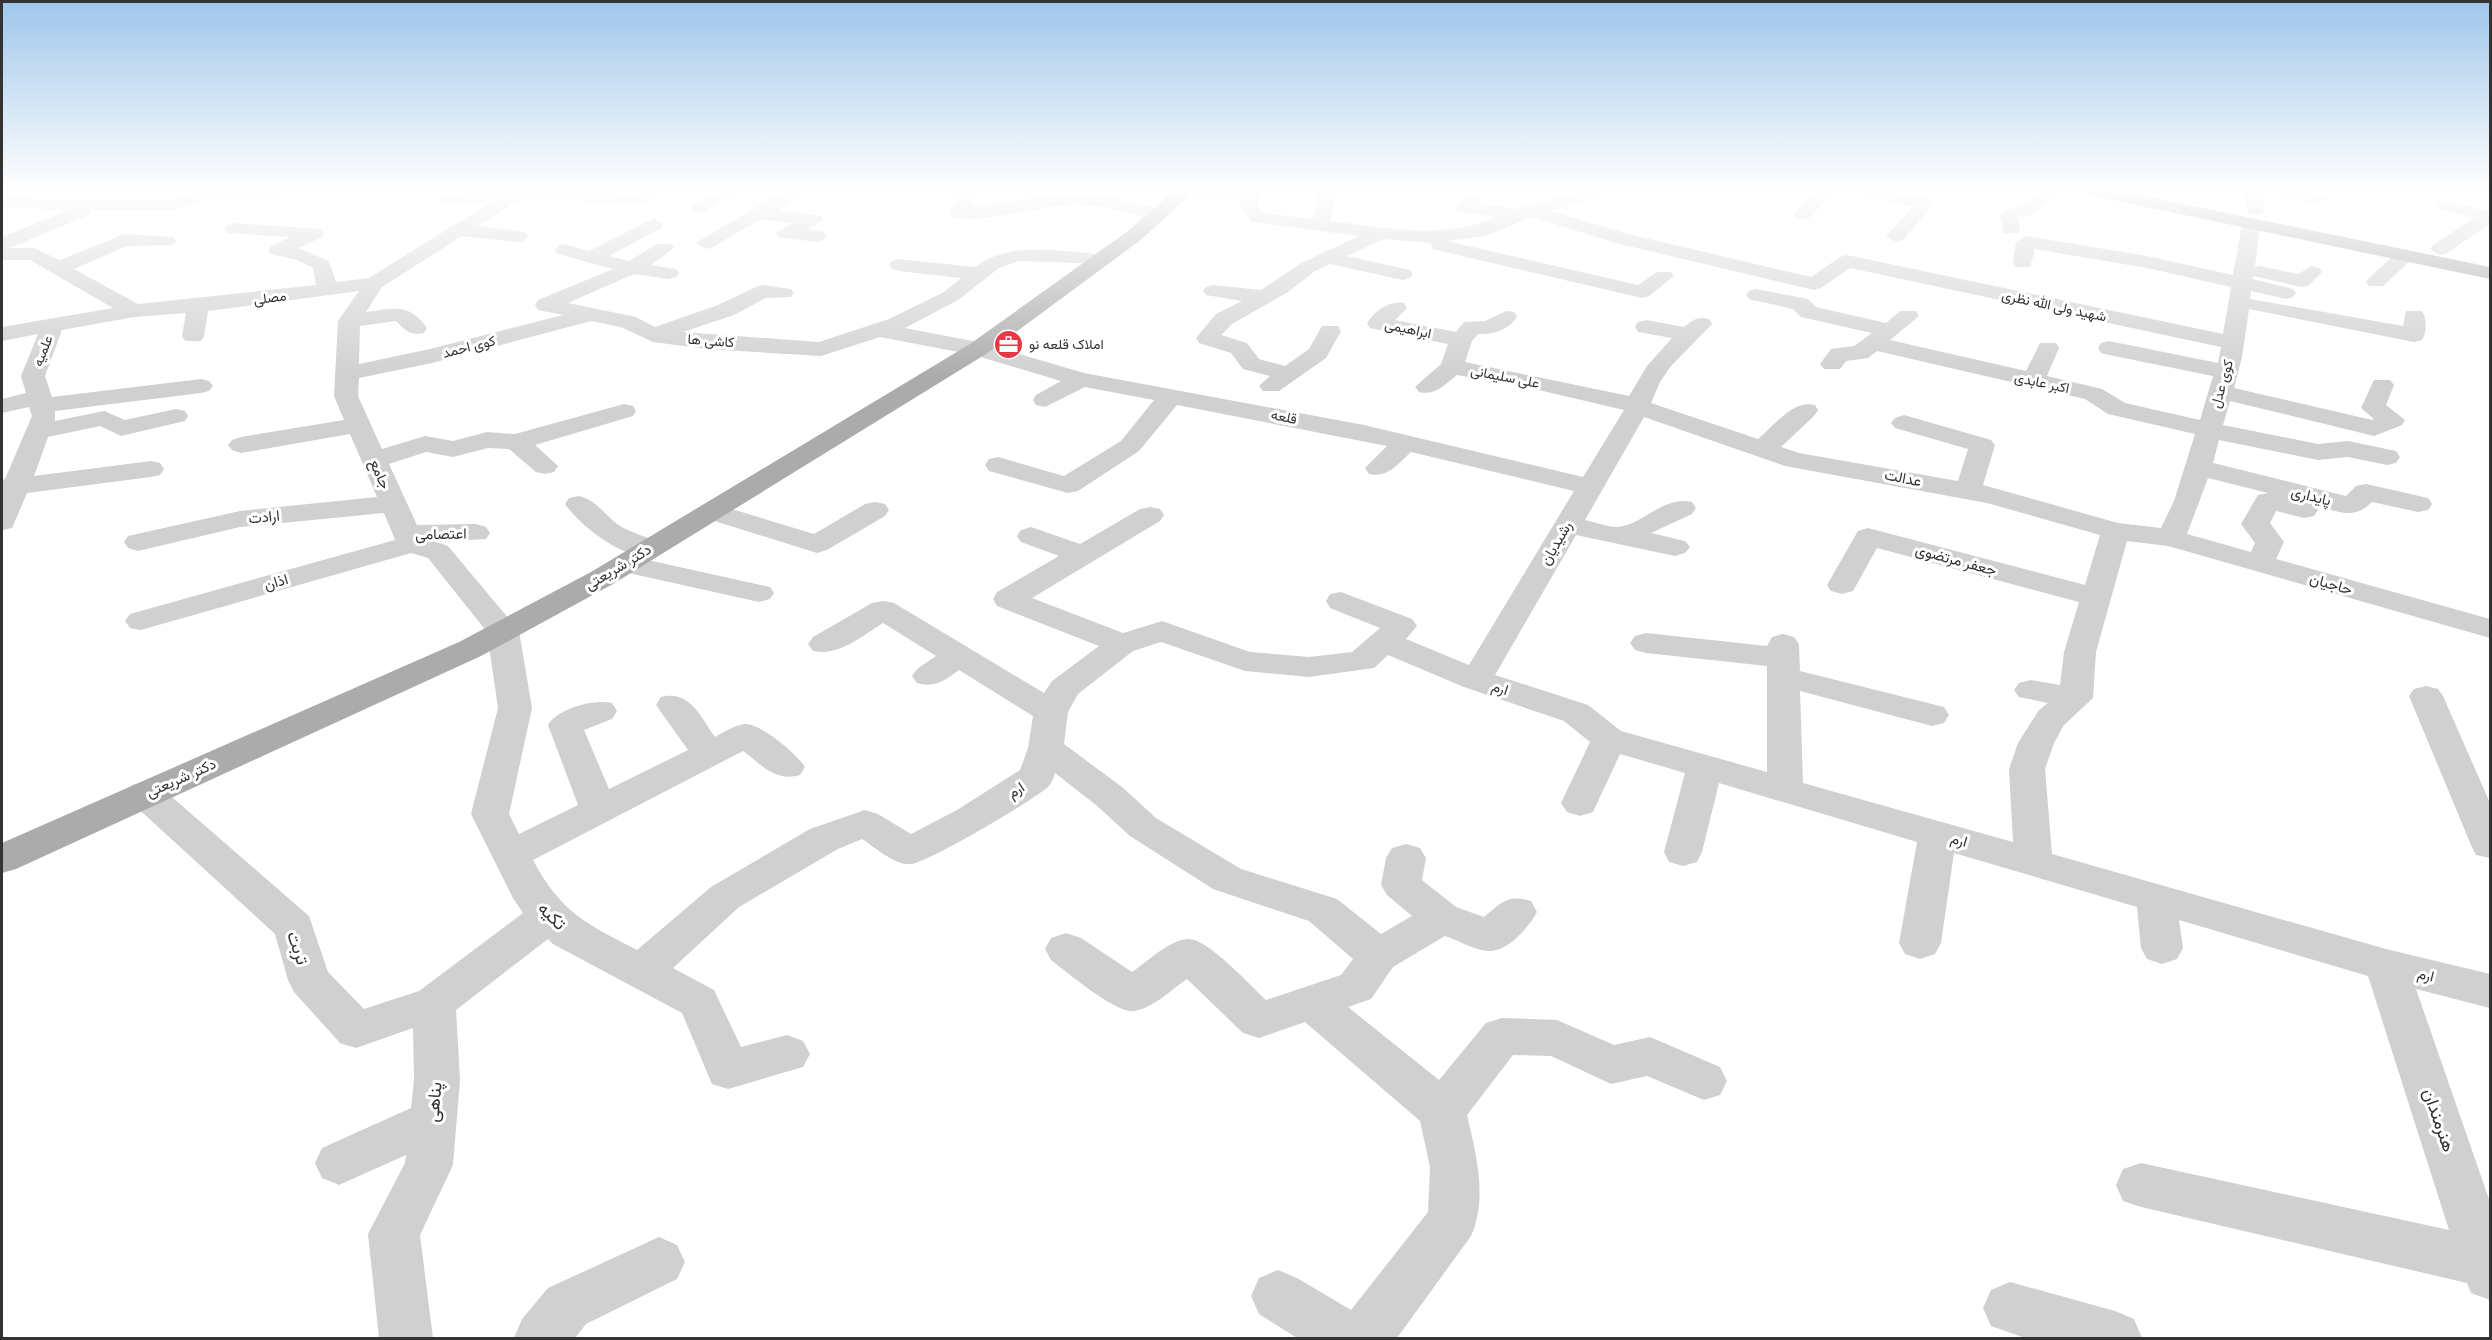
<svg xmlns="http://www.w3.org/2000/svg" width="2492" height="1340" viewBox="0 0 2492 1340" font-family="Figtree,Vazirmatn,sans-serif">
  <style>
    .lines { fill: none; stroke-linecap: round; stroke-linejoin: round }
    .minor { fill: #d0d0d0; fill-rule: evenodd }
    .major { fill: #ababab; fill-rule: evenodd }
    .labels { text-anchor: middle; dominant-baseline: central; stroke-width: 6; stroke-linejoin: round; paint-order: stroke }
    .far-street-label { font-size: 14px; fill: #333; stroke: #fff }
    .far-poi-label { font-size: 14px; fill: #333; stroke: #fff; text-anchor: start }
    .street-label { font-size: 15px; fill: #333; stroke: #fff }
    .near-street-label { font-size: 18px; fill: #333; stroke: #fff }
  </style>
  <rect width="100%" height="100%" fill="#fff"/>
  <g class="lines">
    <path class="minor" d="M 196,190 L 281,192 L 272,197 L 211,196 L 179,209 L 91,210 L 89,215 L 9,248 L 34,248 L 60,260 L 124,234 L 173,237 L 176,241 L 173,245 L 127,246 L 74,269 L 138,304 L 316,285 L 313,268 L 297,260 L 271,254 L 268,250 L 271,246 L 290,237 L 227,233 L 225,229 L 227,225 L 234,223 L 322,229 L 324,233 L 322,237 L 298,248 L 329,261 L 336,282 L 369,278 L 491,202 L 448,205 L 442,204 L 439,200 L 442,196 L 476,191 L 581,190 L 636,194 L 645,190 L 668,190 L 639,205 L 524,197 L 478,226 L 525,232 L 528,236 L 525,240 L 518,242 L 462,236 L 382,287 L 366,312 C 393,309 409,302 427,328 L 424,333 C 410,336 405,330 396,321 L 360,326 L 359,364 L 430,349 L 563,315 L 538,310 L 535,305 L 538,300 L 613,269 L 558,254 L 555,250 L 558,246 L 565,244 L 589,251 L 654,218 L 663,224 L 661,228 L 609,256 L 629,261 L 657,244 L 671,244 L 674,248 L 651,265 L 676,269 L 679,273 L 676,277 L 669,279 L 634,274 L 568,303 L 636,317 L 655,327 L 718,305 L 756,287 L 763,285 L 791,289 L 794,293 L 791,297 L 766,298 L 734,315 L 683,332 L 819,342 L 889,319 L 944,292 L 961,278 L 899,271 L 892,269 L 889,265 L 892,261 L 899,259 L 975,267 C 1011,240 1058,252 1100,254 L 1107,256 L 1110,260 L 1107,264 L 1019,261 L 999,268 L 958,300 L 905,328 L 978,342 L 1084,373 L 1364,425 L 1583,477 L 1624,410 L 1526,387 L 1457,375 C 1444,385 1435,396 1419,392 L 1415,387 L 1441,364 L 1448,344 L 1370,328 L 1367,323 C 1375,311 1389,300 1404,303 L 1407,308 L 1395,320 L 1456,332 L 1464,322 L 1485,321 L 1506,311 L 1514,312 L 1517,317 C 1508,330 1493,335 1478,334 L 1472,341 L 1465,362 L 1629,396 L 1647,366 L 1672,338 L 1638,332 L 1635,327 L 1638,322 L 1646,320 L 1684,327 C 1693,320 1697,316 1709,319 L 1712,324 L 1671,366 L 1660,382 L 1651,403 L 1758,439 C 1774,426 1793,399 1815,405 L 1818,410 L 1815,415 L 1781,447 L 1799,453 L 1958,481 L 1968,449 L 1895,428 L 1891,423 L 1895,418 L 1904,415 L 1991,440 L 1995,445 L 1983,485 L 2118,523 L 2161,528 L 2174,501 L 2195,434 L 2108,414 L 2085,399 L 1877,351 L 1868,358 L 1846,361 L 1840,369 L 1824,369 L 1820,364 L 1831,349 L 1854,346 L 1872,333 L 1801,317 L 1793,309 L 1749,299 L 1746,295 L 1749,291 L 1756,289 L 1808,299 L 1816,307 L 1886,323 L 1900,311 L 1916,311 L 1919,316 L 1890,340 L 2026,371 L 2040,343 L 2056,343 L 2059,348 L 2047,376 L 2102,389 L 2125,403 L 2200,420 L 2213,376 L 2109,355 L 2101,353 L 2098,348 L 2101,343 L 2109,341 L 2218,363 L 2221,347 L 1850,268 L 1821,288 L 1814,290 L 1616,243 L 1532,217 L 1485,236 L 1447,241 L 1638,285 L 1657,272 L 1671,272 L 1674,276 L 1649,296 L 1642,298 L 1432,249 L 1431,243 L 1384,239 L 1347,256 L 1410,270 L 1413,274 L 1410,278 L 1403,280 L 1330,264 L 1315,271 L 1288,292 L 1232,324 L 1221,335 L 1247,343 L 1259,359 L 1285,366 L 1309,349 L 1322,326 L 1338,326 L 1341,331 L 1326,358 L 1279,391 L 1263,391 L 1259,386 L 1270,376 L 1243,369 L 1231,353 L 1199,343 L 1196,338 L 1216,314 L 1242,301 L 1206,295 L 1203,291 L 1206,287 L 1213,285 L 1261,290 L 1301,263 L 1359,236 L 1252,222 L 1239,204 L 1241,196 L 1176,195 L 1167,190 L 1259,190 L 1257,204 L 1265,213 L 1313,219 L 1319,190 L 1337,190 L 1330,221 C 1387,228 1443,240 1496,217 L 1457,211 L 1454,207 L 1466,196 L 1472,195 L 1481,200 L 1478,204 L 1517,209 L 1581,190 L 1609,190 L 1606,194 L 1551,211 L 1628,234 L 1811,277 L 1840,257 L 1847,255 L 2223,334 L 2231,287 L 2147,268 L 2035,249 L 2030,267 L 2016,267 L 2013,263 L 2016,242 L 2026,236 L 2147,256 L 2233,275 L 2242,224 L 2244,220 L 2258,220 L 2260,224 L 2255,267 L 2260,266 L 2298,274 L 2312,266 L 2319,268 L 2322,272 L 2309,285 L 2302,287 L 2253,276 L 2253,279 L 2293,289 L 2296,293 L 2293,297 L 2286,299 L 2251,291 L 2250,299 L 2403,326 L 2406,311 L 2422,311 C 2427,319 2427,332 2422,340 L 2414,342 L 2249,309 L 2242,357 L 2234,388 L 2372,420 L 2374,419 L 2361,408 L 2374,380 L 2390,380 L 2394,385 L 2386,405 L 2405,420 L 2402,425 L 2374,436 L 2230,401 L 2223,425 L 2318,444 L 2348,441 L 2396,451 L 2400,457 L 2396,463 L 2387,465 L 2348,457 L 2318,460 L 2219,440 L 2213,463 L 2346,496 L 2356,486 L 2366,484 L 2428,498 L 2432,504 L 2428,510 L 2418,512 L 2372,502 C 2353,521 2338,511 2314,505 L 2318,510 L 2314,516 L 2304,518 L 2276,511 L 2270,523 L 2284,542 L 2276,559 L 2490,619 L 2490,638 L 2168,546 L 2127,541 L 2096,652 L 2093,698 L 2064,725 L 2054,743 L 2045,769 L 2052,854 L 2386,949 L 2490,974 L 2490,1008 L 2416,989 L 2490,1202 L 2490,1300 L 2471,1293 L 2467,1283 L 2141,1207 L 2123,1201 L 2116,1185 L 2123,1169 L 2141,1163 L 2449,1230 L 2368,976 L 2179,920 L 2183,948 L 2177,959 L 2162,964 L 2147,959 L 2141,948 L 2137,907 L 1954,853 L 1941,943 L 1935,954 L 1920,959 L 1905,954 L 1899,943 L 1917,842 L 1719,783 L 1702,852 L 1697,862 L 1683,866 L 1669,862 L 1664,852 L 1685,773 L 1620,754 L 1593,812 L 1580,816 L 1567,812 L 1561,803 L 1590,742 L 1564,721 L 1464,687 L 1388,655 L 1374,668 L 1309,677 L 1245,671 L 1161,642 L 1133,651 L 1078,694 L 1068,712 L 1064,744 L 1122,787 L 1156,818 L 1241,869 L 1337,899 L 1381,934 L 1412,916 L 1387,895 L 1381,885 L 1386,858 L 1392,848 L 1406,844 L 1420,848 L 1426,858 L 1422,880 L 1456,907 L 1484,917 C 1502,902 1508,894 1531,901 L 1537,912 C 1529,927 1509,950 1491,951 C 1477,952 1458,940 1445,936 L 1393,967 L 1371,999 L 1348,1007 L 1439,1080 L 1486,1023 L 1502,1018 L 1557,1020 L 1614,1045 L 1650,1037 L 1720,1067 L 1727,1081 L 1720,1095 L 1704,1100 L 1647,1076 L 1611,1084 L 1551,1056 L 1513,1055 L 1467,1115 C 1476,1154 1488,1198 1471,1236 L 1397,1338 L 1297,1338 L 1259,1314 L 1251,1296 L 1259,1278 L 1278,1270 L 1297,1278 L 1351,1310 L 1428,1212 L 1430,1167 L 1420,1121 L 1305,1022 L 1259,1038 L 1243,1033 L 1187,979 C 1171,990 1154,1007 1135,1011 C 1117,1015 1067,972 1051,960 L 1045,949 L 1051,938 L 1066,933 L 1081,938 L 1132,972 C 1147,962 1170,939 1189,939 C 1208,939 1251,986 1266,1000 L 1341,975 L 1353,959 L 1309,921 L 1213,889 L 1130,836 L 1096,805 L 1055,773 C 1054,777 1052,782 1049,786 C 1036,799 927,863 911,864 C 895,866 875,847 862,839 L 838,849 L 739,907 L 673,968 L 714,990 L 741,1047 L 787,1035 L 803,1041 L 810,1054 L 803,1067 L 728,1089 L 712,1084 L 682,1013 L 553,944 L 548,939 L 456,1010 L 460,1080 L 453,1165 L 420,1235 L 433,1338 L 379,1338 L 368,1234 L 405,1163 L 406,1155 L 339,1185 L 322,1178 L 315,1163 L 322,1148 L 411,1108 L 414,1080 L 413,1028 L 356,1048 L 340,1043 L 294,992 L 288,980 L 275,934 L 132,803 L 127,794 L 132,785 L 145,782 L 158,785 L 309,916 L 328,972 L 364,1009 L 419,991 L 523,913 L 513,898 L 471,814 L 498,708 L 487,632 L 428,558 L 411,553 L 141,630 L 130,628 L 125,621 L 130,614 L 395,540 L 384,513 L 240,527 L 138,551 L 128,548 L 124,542 L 128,536 L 240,511 L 377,497 L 350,434 L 241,453 L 232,450 L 228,445 L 232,440 L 241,437 L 344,420 L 334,396 L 338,321 L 359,291 L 208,311 L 204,336 L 201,341 L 185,341 L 182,336 L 186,313 L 134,317 L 62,330 L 45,376 L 52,397 L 201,379 L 209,381 L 213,386 L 209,391 L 201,393 L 55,411 L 55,421 L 104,411 L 125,420 L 176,409 L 185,411 L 188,416 L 185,421 L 121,436 L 100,426 L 48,437 L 34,476 L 151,461 L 160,463 L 164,469 L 160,475 L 151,477 L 27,493 L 12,528 L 2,530 L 2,480 L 5,479 L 32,416 L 29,407 L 2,413 L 2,399 L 26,393 L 21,376 L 38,334 L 2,341 L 2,327 L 113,308 L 30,260 L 2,260 L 2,237 L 69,210 L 9,207 L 3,206 L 2,200 L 9,197 L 50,200 L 176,199 ZM 591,321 L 621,327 L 653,342 L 707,349 L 821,356 L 880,337 L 974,355 L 1061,381 L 1036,395 L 1033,400 L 1036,405 L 1045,407 L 1085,387 L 1154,400 L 1121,441 L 1064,476 L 998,457 L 989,459 L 985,465 L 989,471 L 1068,493 L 1078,491 L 1139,451 L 1177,405 L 1387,446 L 1365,468 L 1369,474 C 1388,478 1398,464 1411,452 L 1574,491 L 1469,665 L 1406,639 L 1417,626 L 1412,619 L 1341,592 L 1330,594 L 1326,601 L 1330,608 L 1380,628 L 1352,652 L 1309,657 L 1250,652 L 1162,621 L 1123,633 L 1032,598 L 1160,521 L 1164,515 L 1160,509 L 1150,507 L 1140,509 L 1080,544 L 1031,527 L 1021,530 L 1017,536 L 1021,542 L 1059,556 L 997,592 L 993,599 L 997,606 L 1099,646 L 1052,681 L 1044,693 L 894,603 L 883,601 L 872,603 L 813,637 L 808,644 L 813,651 C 838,657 862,636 883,623 L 936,656 L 917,669 L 912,676 L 917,683 C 935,688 944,681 959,670 L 1033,716 L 1028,748 L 1020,770 L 957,810 L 911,834 L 878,814 L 865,810 L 810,829 L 711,887 L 637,950 C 587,924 561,913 533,860 L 743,751 C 762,765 775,782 800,775 L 805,767 C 797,754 760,723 745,724 C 735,725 724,732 715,737 C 699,715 690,690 661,697 L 656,705 L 688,750 L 609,789 L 584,730 L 612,719 L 617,711 L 612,703 C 593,699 559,708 548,725 L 578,805 L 519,834 L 509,814 L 532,708 L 519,631 L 448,546 L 436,542 L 486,539 L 490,533 L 486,527 L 476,524 L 417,525 L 389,464 L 426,452 L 453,457 L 488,448 L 509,449 L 536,472 L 545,474 L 554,472 L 558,466 L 535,445 L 633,416 L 636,411 L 633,406 L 624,404 L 515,434 L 487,432 L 453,441 L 425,436 L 382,449 L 358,396 L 359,378 L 432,363 ZM 1644,417 L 1785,466 L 1987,503 L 2100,535 L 2085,585 L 1868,528 L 1858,531 L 1827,585 L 1831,591 L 1842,594 L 1853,591 L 1877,548 L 2079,602 L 2064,652 L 2060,685 L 2031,680 L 2019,683 L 2014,690 L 2019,697 L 2048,703 L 2039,710 L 2018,743 L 2009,769 L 2013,842 L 1803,783 L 1800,691 L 1932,726 L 1944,723 L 1949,715 L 1944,707 L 1800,671 L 1799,644 L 1794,637 L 1783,634 L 1772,637 L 1767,646 L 1646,633 L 1635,636 L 1630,643 L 1635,650 L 1646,653 L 1767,666 L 1767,772 L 1621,731 L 1588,705 L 1495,675 L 1576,535 L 1675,556 L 1685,553 L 1690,547 L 1685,541 L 1651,533 L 1692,514 L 1696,508 L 1692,502 C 1663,495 1642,526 1617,527 C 1607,527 1595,522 1585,520 ZM 2208,478 L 2268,493 L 2258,495 L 2241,524 L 2255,543 L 2251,552 L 2187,534 Z
      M 719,190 L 742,190 L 704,212 L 698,213 L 689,208 Z
      M 785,190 L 807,190 L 777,210 L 821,216 L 823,220 L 808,229 L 824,232 L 827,236 L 824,240 L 817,242 L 778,237 L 776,233 L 792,223 L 761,219 L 713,247 L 706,249 L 696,243 Z
      M 962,190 L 980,190 L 971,206 L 1065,194 L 1100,194 L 1164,211 L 1167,215 L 1158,221 C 1125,212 1103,203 1067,205 C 1036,207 979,224 952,217 L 949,213 Z
      M 1818,190 L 1838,190 L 1808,219 L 1796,219 L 1793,215 L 1796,211 Z
      M 1854,190 L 1888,190 L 1931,200 L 1934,204 L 1903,240 L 1896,242 L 1886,236 L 1913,207 L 1857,194 Z
      M 2039,190 L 2059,190 L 2033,214 L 2019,218 L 2020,229 L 2018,233 L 2004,233 L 2000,215 L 2003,211 L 2021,206 Z
      M 2244,190 L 2262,190 L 2264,211 L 2261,215 L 2249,215 Z
      M 2270,190 L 2303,190 L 2324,195 L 2327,199 L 2318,204 L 2273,194 Z
      M 2444,200 L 2490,212 L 2490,224 L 2447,253 L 2440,255 L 2430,249 L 2433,245 L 2474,218 L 2438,209 L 2435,205 L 2438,201 Z
      M 2404,250 L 2414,256 L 2411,260 L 2383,286 L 2369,286 L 2366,282 L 2369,278 L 2397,252 Z
      M 579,496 C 596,500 604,514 617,524 C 631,534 653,536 663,550 L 658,556 C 629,564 582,528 565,504 L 569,498 Z
      M 875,502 L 885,504 L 889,510 L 885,516 L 827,550 L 817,553 L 702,517 L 698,511 L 702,505 L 712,503 L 814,534 L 865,504 Z
      M 625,555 L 770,587 L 774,593 L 770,599 L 759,602 L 615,570 L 610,564 L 615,558 Z
      M 2426,686 L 2438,689 L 2443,696 L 2490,803 L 2490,858 L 2476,855 L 2471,845 L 2409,696 L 2414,689 Z
      M 659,1237 L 677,1245 L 685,1262 L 677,1279 L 586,1324 L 575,1338 L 514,1338 L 522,1319 L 548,1288 Z
      M 2010,1282 L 2115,1311 L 2134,1319 L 2142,1338 L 2025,1338 L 1991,1326 L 1983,1308 L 1991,1290 Z"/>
    <path class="major" d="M 1175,190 L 1195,190 L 1142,239 L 986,354 L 613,584 L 481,656 L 16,869 L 2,873 L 2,843 L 459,642 L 591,572 L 970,344 L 1128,231 Z
      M 2080,190 L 2116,190 L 2490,267 L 2490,279 L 2089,195 Z"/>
  </g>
  <linearGradient id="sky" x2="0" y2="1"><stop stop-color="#9ec6ea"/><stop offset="0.5" stop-color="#fff"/><stop offset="1" stop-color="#fff" stop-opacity="0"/></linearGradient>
  <rect width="2492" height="378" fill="url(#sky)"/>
  <defs>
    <symbol id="office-disc" viewBox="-11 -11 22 22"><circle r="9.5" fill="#e63946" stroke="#fff"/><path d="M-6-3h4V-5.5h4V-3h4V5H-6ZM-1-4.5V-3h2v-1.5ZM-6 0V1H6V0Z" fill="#fff"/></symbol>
  </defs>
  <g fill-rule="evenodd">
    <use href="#office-disc" x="992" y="328" width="33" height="33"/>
  </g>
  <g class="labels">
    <g class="far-street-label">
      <text transform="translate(270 298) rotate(-8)">مصلی</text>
      <text transform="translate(2054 306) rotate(12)">شهید ولی الله نظری</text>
      <text transform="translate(1408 329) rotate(12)">ابراهیمی</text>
      <text transform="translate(711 341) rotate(4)">کاشی ها</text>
      <text transform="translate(469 347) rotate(-14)">کوی احمد</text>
      <text transform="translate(43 351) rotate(-69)">علمیه</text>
      <text transform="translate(1505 377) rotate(11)">علی سلیمانی</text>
      <text transform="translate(2042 383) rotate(12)">اکبر عابدی</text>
      <text transform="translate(2222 384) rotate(-74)">کوی عدل</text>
      <text transform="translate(1284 417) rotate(12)">قلعه</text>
    </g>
    <g class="far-poi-label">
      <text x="1029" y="344">املاک قلعه نو</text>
    </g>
    <g class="street-label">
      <text transform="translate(380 474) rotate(66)">جامع</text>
      <text transform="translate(1903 478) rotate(11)">عدالت</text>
      <text transform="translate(2311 496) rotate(14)">پایداری</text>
      <text transform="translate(264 517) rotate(-6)">ارادت</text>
      <text transform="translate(441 534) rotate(-1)">اعتصامی</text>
      <text transform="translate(1556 543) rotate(-60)">رشیدیان</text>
      <text transform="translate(1956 560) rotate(15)">جعفر مرتضوی</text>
      <text transform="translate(618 567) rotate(-31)">دکتر شریعتی</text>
      <text transform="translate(276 582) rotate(-16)">اذان</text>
      <text transform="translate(2331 584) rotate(16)">حاجیان</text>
      <text transform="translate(1500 688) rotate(18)">ارم</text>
      <text transform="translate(181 778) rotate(-24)">دکتر شریعتی</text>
      <text transform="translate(1016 790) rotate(-33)">ارم</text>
      <text transform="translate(1959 840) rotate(16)">ارم</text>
      <text transform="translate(2426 975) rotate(14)">ارم</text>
    </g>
    <g class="near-street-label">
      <text transform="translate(552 916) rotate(44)">تکیه</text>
      <text transform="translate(298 948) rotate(71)">تربت</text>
      <text transform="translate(434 1102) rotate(-85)">پناهی</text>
      <text transform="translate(2439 1120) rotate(71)">هنرمندان</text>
    </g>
  </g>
  <rect width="2492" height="1340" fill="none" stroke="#333333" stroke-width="6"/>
</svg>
